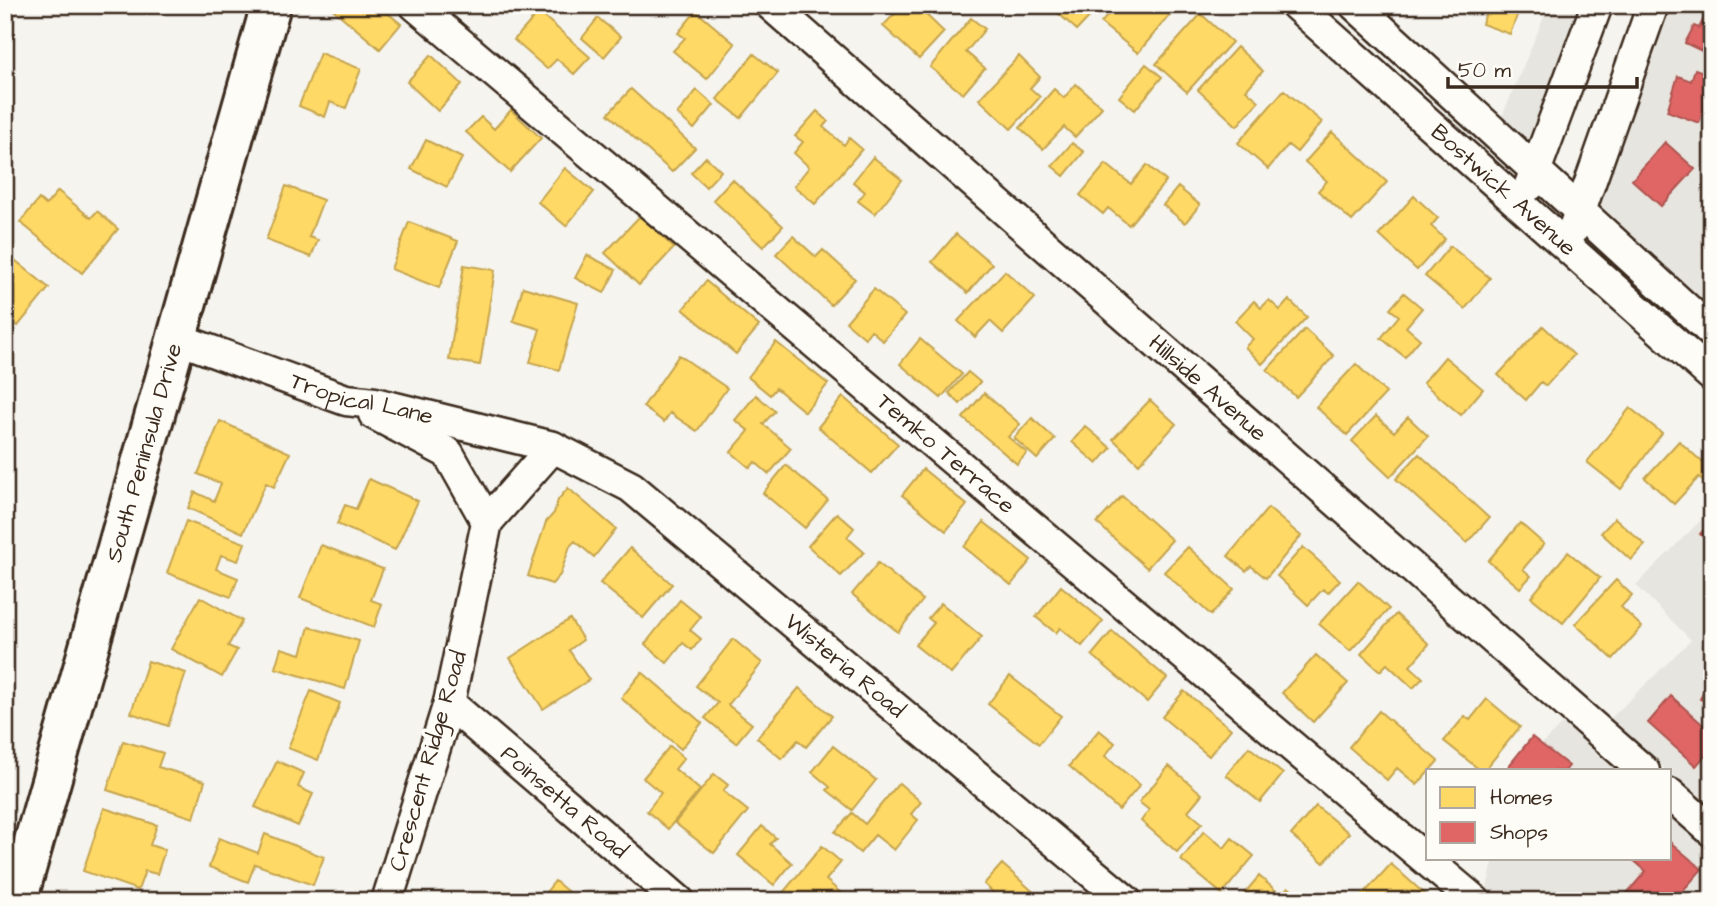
<svg xmlns="http://www.w3.org/2000/svg" width="1717" height="906" viewBox="0 0 1717 906" font-family="'Architects Daughter',sans-serif">
  <style>
    .built { fill: #e7e5df }
    .homes { fill: #ffd966; stroke: #c4a450; stroke-width: 2 }
    .shops { fill: #e06666; stroke: #ae5450; stroke-width: 2 }
    .lines { fill: none; stroke-linecap: round; stroke-linejoin: round }
    .minor-casing { stroke: #3b2a1e; stroke-width: 35 }
    .secondary-casing { stroke: #3b2a1e; stroke-width: 44 }
    .minor { stroke: #fdfcf7; stroke-width: 30 }
    .secondary { stroke: #fdfcf7; stroke-width: 38 }
    .labels { text-anchor: middle; dominant-baseline: central; stroke-width: 7; stroke-linejoin: round; paint-order: stroke }
    .street-label { font-size: 23px; fill: #3b2a1e; stroke: #fdfcf7 }
  </style>
  <rect width="100%" height="100%" fill="#f5f4ee"/>
  <filter id="ink" filterUnits="userSpaceOnUse"><feTurbulence type="fractalNoise" baseFrequency=".0143" numOctaves="2"/><feDisplacementMap in="SourceGraphic" scale="14" xChannelSelector="R" yChannelSelector="G"/><feConvolveMatrix kernelMatrix="1 2 1 2 8 2 1 2 1" color-interpolation-filters="sRGB"/></filter>
  <g filter="url(#ink)">
    <path class="built" d="M 1549,5 L 1583,5 L 1530,146 L 1501,119 Z
      M 1667,5 L 1712,5 L 1712,312 L 1596,207 Z
      M 1712,509 L 1712,811 L 1670,774 L 1670,771 L 1667,771 L 1609,720 L 1691,640 L 1636,585 Z
      M 1565,721 L 1622,771 L 1514,771 Z
      M 1670,813 L 1712,850 L 1712,901 L 1498,901 L 1486,891 L 1494,859 L 1670,859 Z"/>
    <path class="homes" d="M 328,5 L 378,5 L 401,24 L 380,49 Z
      M 903,5 L 916,5 L 944,32 L 919,59 L 883,26 Z
      M 1049,5 L 1088,5 L 1095,11 L 1077,30 Z
      M 1116,5 L 1178,5 L 1138,53 L 1101,23 Z
      M 1489,5 L 1521,5 L 1510,34 L 1482,24 Z
      M 696,11 L 735,44 L 707,79 L 673,51 L 685,38 L 678,33 Z
      M 539,12 L 590,57 L 574,74 L 557,59 L 547,69 L 514,40 Z
      M 1201,14 L 1232,42 L 1187,92 L 1156,64 Z
      M 598,18 L 621,37 L 604,57 L 582,38 Z
      M 971,18 L 985,29 L 966,52 L 985,68 L 963,94 L 930,67 Z
      M 1237,47 L 1263,71 L 1246,90 L 1259,101 L 1237,126 L 1198,90 Z
      M 320,53 L 361,69 L 346,108 L 330,102 L 325,117 L 299,106 Z
      M 754,54 L 778,73 L 741,118 L 717,99 Z
      M 431,55 L 462,84 L 438,111 L 407,82 Z
      M 1019,56 L 1040,77 L 1030,88 L 1040,97 L 1011,129 L 979,99 Z
      M 1146,64 L 1162,77 L 1135,110 L 1119,97 Z
      M 1076,84 L 1102,107 L 1075,137 L 1064,127 L 1043,149 L 1020,128 L 1054,89 L 1064,98 Z
      M 631,89 L 695,148 L 672,172 L 608,114 Z
      M 697,90 L 714,105 L 694,129 L 677,114 Z
      M 1284,90 L 1322,122 L 1297,152 L 1288,145 L 1268,169 L 1238,143 Z
      M 511,110 L 541,138 L 510,172 L 466,132 L 481,117 L 494,129 Z
      M 817,111 L 828,121 L 823,127 L 844,145 L 849,138 L 862,149 L 815,204 L 794,186 L 809,167 L 794,153 L 803,142 L 795,136 Z
      M 1332,132 L 1387,182 L 1352,221 L 1318,191 L 1327,181 L 1305,162 Z
      M 426,140 L 462,158 L 447,187 L 411,169 Z
      M 1072,143 L 1084,152 L 1064,176 L 1052,166 Z
      M 706,157 L 721,171 L 706,187 L 691,173 Z
      M 873,157 L 902,180 L 875,214 L 858,201 L 865,192 L 853,182 Z
      M 1106,164 L 1131,184 L 1147,165 L 1166,181 L 1129,225 L 1108,208 L 1103,214 L 1080,195 Z
      M 565,168 L 594,192 L 566,226 L 538,202 Z
      M 732,179 L 783,226 L 763,247 L 713,200 Z
      M 286,186 L 323,200 L 309,237 L 318,240 L 311,257 L 266,240 Z
      M 1178,187 L 1200,205 L 1185,223 L 1163,205 Z
      M 58,191 L 91,218 L 97,211 L 118,229 L 82,273 L 20,222 L 39,199 L 46,205 Z
      M 1414,196 L 1438,218 L 1431,226 L 1445,239 L 1417,270 L 1379,235 Z
      M 640,216 L 674,248 L 639,285 L 605,253 Z
      M 409,222 L 458,241 L 439,288 L 391,269 Z
      M 956,234 L 992,264 L 968,293 L 932,262 Z
      M 793,236 L 816,257 L 823,250 L 855,279 L 831,305 L 776,254 Z
      M 1450,246 L 1490,278 L 1465,309 L 1425,276 Z
      M 5,252 L 49,288 L 18,326 L 5,315 Z
      M 587,255 L 616,270 L 604,293 L 575,278 Z
      M 464,265 L 495,270 L 480,365 L 449,360 Z
      M 1005,271 L 1035,298 L 1003,333 L 990,321 L 975,337 L 958,321 Z
      M 706,281 L 759,326 L 736,354 L 683,309 Z
      M 523,287 L 578,303 L 559,370 L 530,362 L 540,329 L 513,321 Z
      M 874,289 L 905,315 L 883,341 L 871,330 L 865,338 L 846,322 Z
      M 1404,293 L 1422,308 L 1406,327 L 1420,339 L 1405,357 L 1381,338 L 1399,316 L 1390,309 Z
      M 1269,300 L 1280,310 L 1289,300 L 1307,317 L 1262,364 L 1245,347 L 1253,339 L 1235,321 L 1254,301 L 1261,308 Z
      M 1543,326 L 1574,355 L 1546,386 L 1541,382 L 1526,400 L 1498,375 Z
      M 1305,329 L 1334,356 L 1296,397 L 1267,370 Z
      M 920,339 L 962,374 L 941,398 L 900,364 Z
      M 776,342 L 828,384 L 805,412 L 776,388 L 770,395 L 748,377 Z
      M 679,355 L 727,388 L 697,431 L 670,413 L 664,422 L 643,407 Z
      M 1445,357 L 1483,389 L 1461,415 L 1423,383 Z
      M 1356,364 L 1386,393 L 1347,435 L 1316,407 Z
      M 968,372 L 980,382 L 960,404 L 949,393 Z
      M 984,393 L 1020,424 L 1008,437 L 1027,453 L 1017,464 L 963,418 Z
      M 756,395 L 775,411 L 763,424 L 791,448 L 769,474 L 755,462 L 750,468 L 731,452 L 749,431 L 735,420 Z
      M 843,397 L 898,444 L 872,473 L 818,427 Z
      M 1150,400 L 1176,424 L 1139,464 L 1113,439 Z
      M 1630,408 L 1662,433 L 1621,489 L 1587,462 Z
      M 1376,416 L 1394,432 L 1408,417 L 1428,436 L 1390,477 L 1352,441 Z
      M 1032,418 L 1055,439 L 1037,459 L 1014,438 Z
      M 220,421 L 290,453 L 274,487 L 266,483 L 243,533 L 188,508 L 195,492 L 214,501 L 221,484 L 198,474 Z
      M 1085,426 L 1111,448 L 1097,464 L 1072,442 Z
      M 1679,441 L 1712,471 L 1712,480 L 1708,485 L 1699,477 L 1674,504 L 1645,478 Z
      M 1419,454 L 1489,518 L 1467,543 L 1396,479 Z
      M 786,465 L 828,500 L 805,528 L 763,493 Z
      M 923,469 L 967,505 L 946,531 L 902,495 Z
      M 369,479 L 418,501 L 395,550 L 337,524 L 345,505 L 356,509 Z
      M 568,488 L 616,529 L 594,557 L 575,541 L 570,546 L 560,575 L 552,584 L 528,576 L 546,522 L 554,513 L 558,500 Z
      M 1122,496 L 1172,540 L 1147,568 L 1097,523 Z
      M 1268,508 L 1301,536 L 1266,578 L 1251,566 L 1246,571 L 1228,556 Z
      M 837,513 L 854,528 L 847,537 L 864,552 L 841,576 L 808,546 Z
      M 1615,518 L 1645,545 L 1631,560 L 1601,533 Z
      M 186,521 L 245,543 L 238,561 L 221,555 L 216,569 L 238,578 L 231,597 L 167,573 Z
      M 984,522 L 1031,560 L 1011,585 L 964,547 Z
      M 1520,523 L 1544,544 L 1523,569 L 1531,576 L 1520,588 L 1488,561 Z
      M 321,545 L 383,569 L 371,600 L 382,604 L 374,627 L 300,598 Z
      M 1188,547 L 1234,589 L 1211,615 L 1164,572 Z
      M 1303,547 L 1340,580 L 1328,593 L 1323,589 L 1308,605 L 1277,576 Z
      M 630,548 L 672,584 L 643,618 L 600,583 Z
      M 1568,552 L 1600,578 L 1563,623 L 1531,597 Z
      M 878,563 L 923,600 L 898,632 L 852,594 Z
      M 1616,580 L 1632,595 L 1621,607 L 1642,627 L 1613,659 L 1575,624 Z
      M 1358,581 L 1389,609 L 1350,651 L 1319,624 Z
      M 1061,586 L 1103,621 L 1082,646 L 1060,628 L 1056,633 L 1036,617 Z
      M 200,597 L 242,621 L 228,646 L 237,650 L 222,677 L 171,649 Z
      M 680,600 L 701,617 L 690,630 L 701,639 L 692,650 L 683,643 L 667,663 L 645,644 Z
      M 941,603 L 982,637 L 951,674 L 915,645 L 934,623 L 928,618 Z
      M 1396,614 L 1429,644 L 1410,666 L 1423,678 L 1413,688 L 1387,664 L 1380,671 L 1361,654 Z
      M 570,619 L 583,640 L 569,650 L 589,680 L 543,709 L 510,658 Z
      M 309,627 L 359,641 L 345,689 L 275,668 L 281,648 L 301,654 Z
      M 1112,631 L 1167,678 L 1147,702 L 1092,655 Z
      M 733,639 L 762,663 L 728,705 L 752,724 L 736,743 L 705,718 L 718,703 L 696,686 Z
      M 1316,655 L 1348,683 L 1313,722 L 1282,693 Z
      M 148,661 L 186,673 L 168,726 L 131,713 Z
      M 642,672 L 702,723 L 681,749 L 621,698 Z
      M 1010,676 L 1061,716 L 1039,744 L 988,704 Z
      M 799,688 L 832,716 L 806,747 L 798,740 L 782,759 L 757,738 Z
      M 311,691 L 340,703 L 318,760 L 288,748 Z
      M 1184,691 L 1231,729 L 1209,756 L 1162,717 Z
      M 1487,699 L 1520,727 L 1484,771 L 1481,771 L 1444,741 L 1465,716 L 1470,720 Z
      M 1379,711 L 1438,761 L 1417,785 L 1397,768 L 1387,780 L 1349,747 Z
      M 1099,730 L 1115,743 L 1105,756 L 1140,785 L 1119,810 L 1069,766 Z
      M 123,741 L 163,753 L 158,767 L 205,781 L 194,818 L 107,790 Z
      M 670,746 L 684,758 L 675,769 L 700,790 L 668,829 L 647,811 L 661,793 L 643,778 Z
      M 833,746 L 876,780 L 852,810 L 827,790 L 830,787 L 812,772 Z
      M 1249,747 L 1283,774 L 1260,802 L 1226,775 Z
      M 277,761 L 304,773 L 298,787 L 313,794 L 298,826 L 255,807 Z
      M 1169,766 L 1202,794 L 1188,811 L 1202,823 L 1177,852 L 1141,821 L 1149,810 L 1139,802 Z
      M 714,774 L 728,785 L 723,791 L 748,811 L 714,853 L 675,823 Z
      M 899,783 L 921,802 L 911,814 L 918,820 L 894,850 L 875,835 L 860,853 L 835,832 L 852,813 L 865,824 Z
      M 1316,806 L 1349,833 L 1324,863 L 1291,835 Z
      M 104,808 L 157,825 L 150,845 L 165,850 L 157,874 L 145,871 L 138,890 L 83,871 Z
      M 762,826 L 776,838 L 770,844 L 792,863 L 774,885 L 738,855 Z
      M 1204,831 L 1224,848 L 1232,838 L 1254,856 L 1222,894 L 1181,860 Z
      M 265,834 L 324,857 L 313,885 L 255,864 L 248,882 L 209,867 L 219,838 L 258,853 Z
      M 822,846 L 841,862 L 826,880 L 850,901 L 776,901 Z
      M 1002,864 L 1038,896 L 1033,901 L 1002,901 L 984,884 Z
      M 1391,864 L 1428,897 L 1424,901 L 1358,900 Z
      M 1259,876 L 1281,895 L 1288,887 L 1305,901 L 1238,901 Z
      M 555,881 L 579,901 L 539,901 Z"/>
    <path class="shops" d="M 1711,5 L 1712,5 L 1712,56 L 1685,43 L 1694,26 L 1699,28 Z
      M 1695,69 L 1712,75 L 1712,87 L 1699,123 L 1667,111 L 1678,76 L 1691,81 Z
      M 1665,142 L 1695,169 L 1661,206 L 1632,180 Z
      M 1712,521 L 1712,545 L 1700,534 Z
      M 1712,671 L 1712,704 L 1700,699 Z
      M 1671,696 L 1712,733 L 1712,748 L 1696,766 L 1648,723 Z
      M 1532,737 L 1569,766 L 1565,771 L 1511,771 L 1507,768 Z
      M 1670,842 L 1702,869 L 1674,901 L 1623,901 L 1622,899 L 1646,871 L 1632,859 L 1670,859 Z"/>
    <g class="lines">
      <defs>
        <g id="minor">
          <path id="s1" d="M 415,5 L 1475,901"/>
          <path id="s2" d="M 771,5 L 1644,771"/>
          <path id="s3" d="M 1296,5 L 1712,376"/>
          <path d="M 1355,5 L 1712,332"/>
          <path d="M 1530,185 L 1597,5"/>
          <path d="M 1574,228 L 1653,5"/>
          <path id="s4" d="M 176,338 L 346,400 L 375,403 L 553,447 L 631,487 L 1126,901"/>
          <path d="M 374,414 L 448,453 L 487,522 L 449,703 L 387,901"/>
          <path d="M 487,522 L 553,447"/>
          <path id="s5" d="M 449,703 L 679,901"/>
          <path d="M 1670,794 L 1712,831"/>
        </g>
        <g id="secondary">
          <path id="s6" d="M 17,901 L 271,5"/>
        </g>
      </defs>
      <use href="#minor" class="minor-casing"/>
      <use href="#secondary" class="secondary-casing"/>
      <use href="#minor" class="minor"/>
      <use href="#secondary" class="secondary"/>
    </g>
  </g>
  <g class="labels">
    <g class="street-label">
      <text stroke="none"><textPath href="#s3" startOffset="278">Bostwick Avenue</textPath></text>
      <text stroke="none"><textPath href="#s2" startOffset="581">Hillside Avenue</textPath></text>
      <text stroke="none"><textPath href="#s4" startOffset="196">Tropical Lane</textPath></text>
      <text stroke="none"><textPath href="#s6" startOffset="466">South Peninsula Drive</textPath></text>
      <text stroke="none"><textPath href="#s1" startOffset="695">Temko Terrace</textPath></text>
      <text stroke="none"><textPath href="#s4" startOffset="760">Wisteria Road</textPath></text>
      <text transform="translate(428 761) rotate(-74)">Crescent Ridge Road</text>
      <text stroke="none"><textPath href="#s5" startOffset="152">Poinsetta Road</textPath></text>
    </g>
  </g>
  <rect width="1717" height="906" fill="none" stroke="#fdfcf7" stroke-width="28"/>
  <rect x="14" y="14" width="1689" height="878" fill="none" stroke="#3b2a1e" stroke-width="2.5" filter="url(#ink)"/>
  <rect x="1426" y="769" width="245" height="91" fill="#fdfcf7" stroke="#afa8a0" stroke-width="2"/>
  <rect x="1440" y="787" width="35" height="21" fill="#ffd966" stroke="#afa8a0" stroke-width="2"/>
  <text x="1490" y="804" font-size="21" fill="#3b2a1e">Homes</text>
  <rect x="1440" y="822" width="35" height="21" fill="#e06666" stroke="#afa8a0" stroke-width="2"/>
  <text x="1490" y="839" font-size="21" fill="#3b2a1e">Shops</text>
  <path d="M1448 77v10h189v-10" fill="none" stroke="#3b2a1e" stroke-width="3.5"/>
  <text x="1458" y="77" font-size="21" fill="#3b2a1e" stroke="#fdfcf7" stroke-width="5" paint-order="stroke">50 m</text>
</svg>
